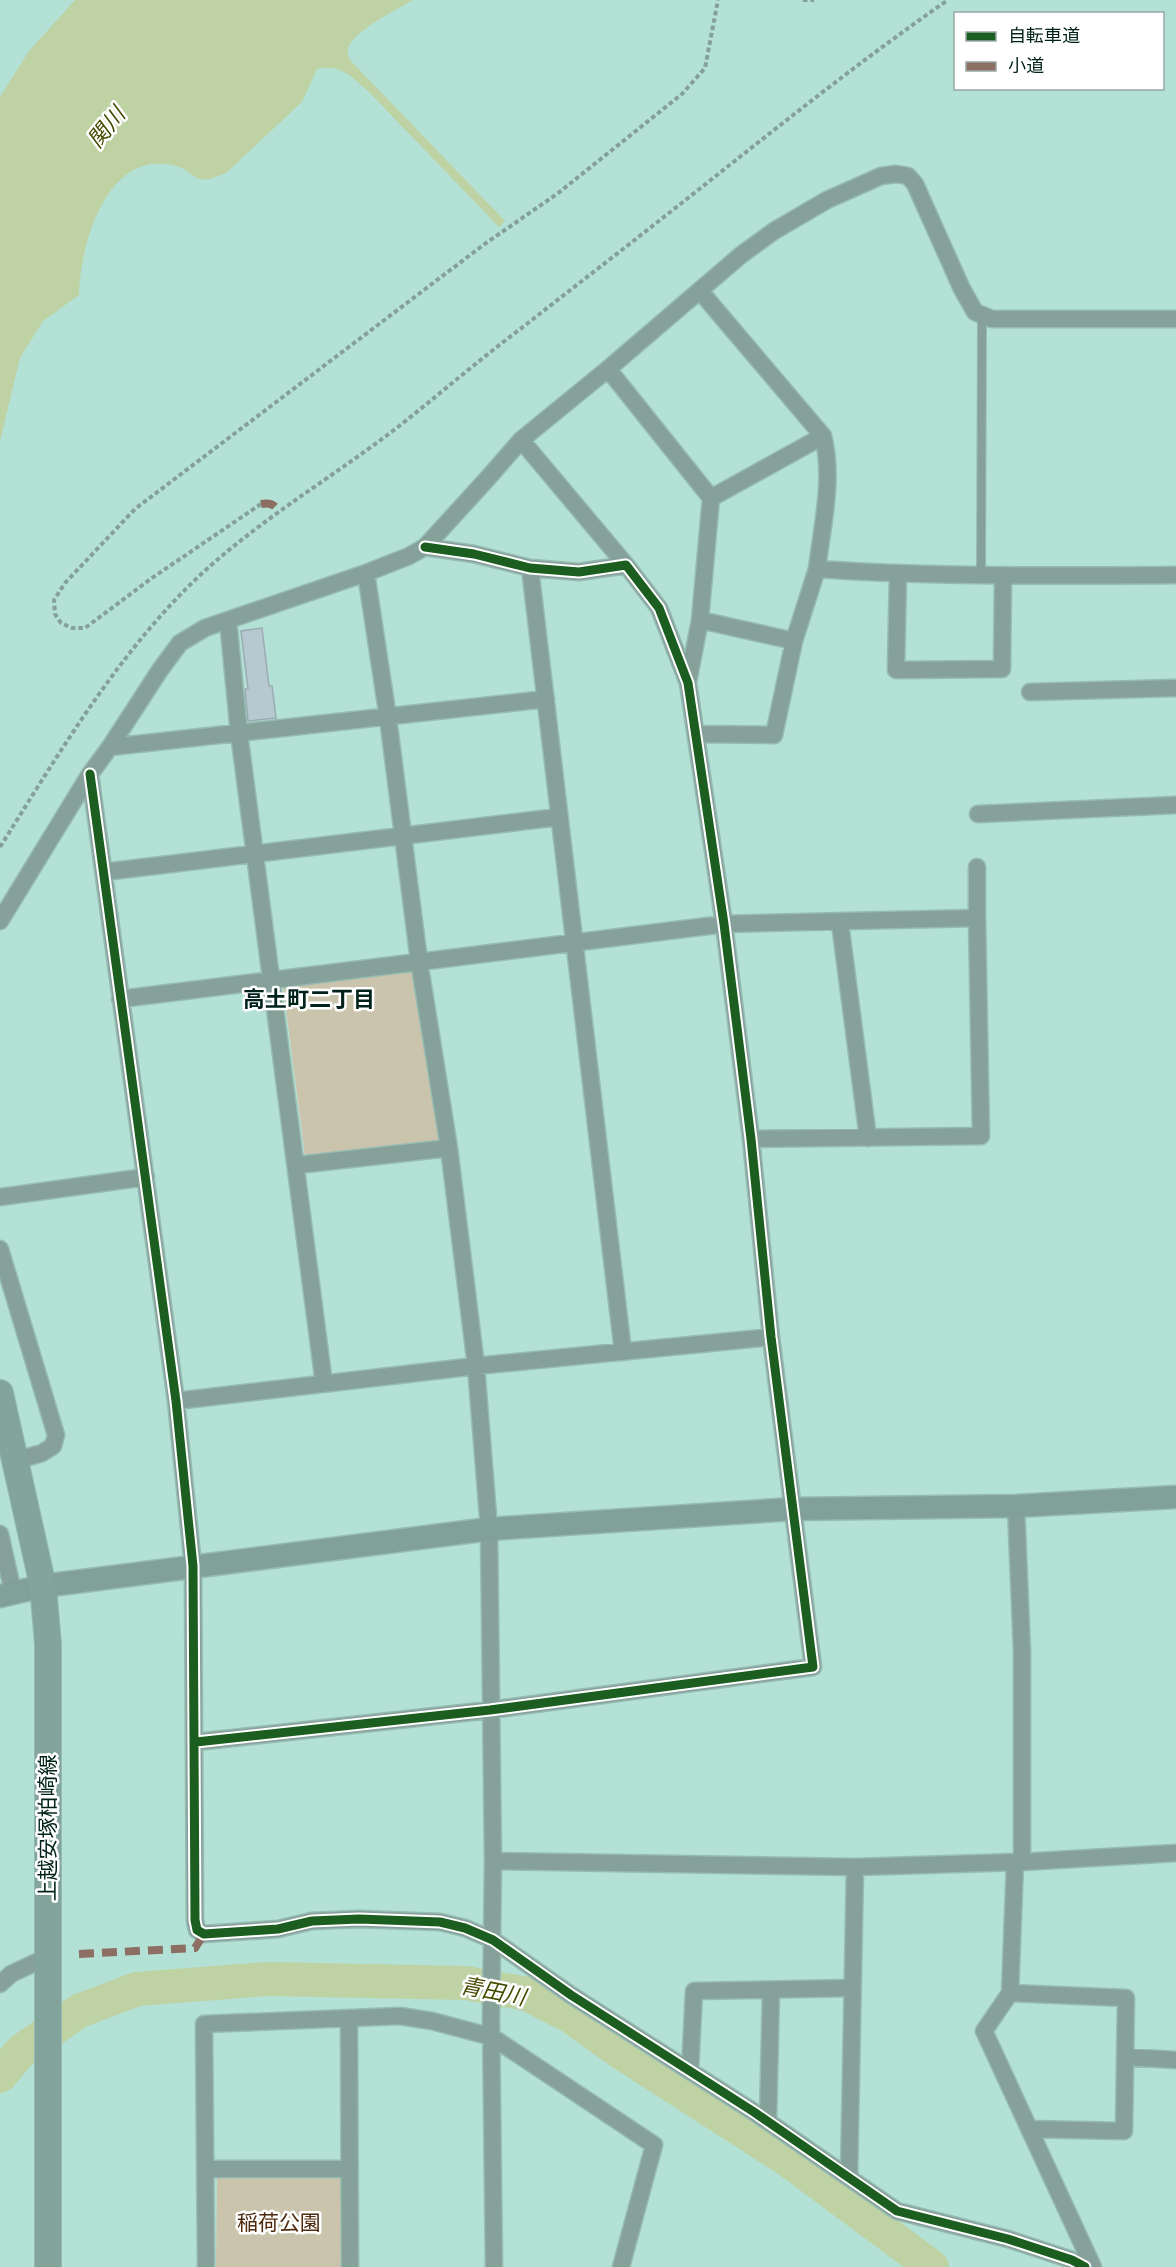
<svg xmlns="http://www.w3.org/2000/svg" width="1176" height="2267" viewBox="0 0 1176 2267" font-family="'PT Sans Narrow','Noto Sans JP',sans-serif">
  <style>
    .green { fill: #cbc4ac }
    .water { fill: #bed2a3 }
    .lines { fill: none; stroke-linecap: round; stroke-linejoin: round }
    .river { stroke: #bed2a3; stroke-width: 34 }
    .building { fill: #b7c9d0; stroke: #9aacb2; stroke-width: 1.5 }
    .lane-casing { stroke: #96bbb2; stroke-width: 10 }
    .street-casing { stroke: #96bbb2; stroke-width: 19 }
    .secondary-casing { stroke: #96bbb2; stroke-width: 25 }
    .primary-casing { stroke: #96bbb2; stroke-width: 28 }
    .path { stroke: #85a09a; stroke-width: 4; stroke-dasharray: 4.5 3; stroke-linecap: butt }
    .lane { stroke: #86a09a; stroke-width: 8 }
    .street { stroke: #86a09a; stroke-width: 16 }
    .secondary { stroke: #81a099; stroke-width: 22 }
    .primary { stroke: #82a49b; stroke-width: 26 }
    .quiet { stroke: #8d6e63; stroke-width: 8; stroke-dasharray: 15 8; stroke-linecap: butt }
    .cycleway-casing { stroke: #fff; stroke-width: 13 }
    .cycleway { stroke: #1b5e20; stroke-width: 9 }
    .labels { text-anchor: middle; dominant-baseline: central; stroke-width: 5; stroke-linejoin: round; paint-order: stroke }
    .street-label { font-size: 21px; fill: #00221a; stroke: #fff }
    .park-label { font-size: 21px; fill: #4f2a0d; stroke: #fff }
    .water-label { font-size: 22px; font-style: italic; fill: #454c00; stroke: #fff }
    .neighbourhood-label { font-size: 22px; font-weight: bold; fill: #00221a; stroke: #fff }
  </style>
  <rect width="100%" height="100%" fill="#b3e1d5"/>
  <path class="green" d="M 419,968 L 439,1141 L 305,1156 L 283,986 Z
    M 217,2176 L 342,2177 L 342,2267 L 216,2267 Z"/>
  <path class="water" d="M 75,0 L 413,0 C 399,8 348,34 348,50 C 347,54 349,57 350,60 L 505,221 L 499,227 L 367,90 C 348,74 342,65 317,69 L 302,102 L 227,172 C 191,190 200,171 172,165 C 106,151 80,246 79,295 L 43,321 L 20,358 L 0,441 L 0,97 L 29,51 Z"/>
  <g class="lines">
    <path class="river" d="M 0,2076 L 21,2051 L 79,2011 L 137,1989 L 268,1979 L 466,1983 L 527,1994 L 570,2016 L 620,2052 L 788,2160 L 932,2267"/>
  </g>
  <path class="building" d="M 262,628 L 269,686 L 272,686 L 276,718 L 248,721 L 245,689 L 248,689 L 241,631 Z"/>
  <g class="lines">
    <defs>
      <path id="lane" d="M 981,576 L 982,315"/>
      <path id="street" d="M 700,291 L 823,436 L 711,498
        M 608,369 L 711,498 L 700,620 L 688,682
        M 521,440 L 626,565
        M 530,568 L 623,1352
        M 817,569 C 822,526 834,479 823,436
        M 366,573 L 388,718 L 419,961 L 449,1148 L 476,1366 L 489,1529 L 493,1861 L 491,2020 L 494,2267
        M 898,574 L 896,670 L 1002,669 L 1003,576
        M 228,620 L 239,733 L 324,1384
        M 700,620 L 794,641
        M 1030,692 L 1176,688
        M 696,734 L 774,735 L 794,641 L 817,569 C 937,577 1056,576 1176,575
        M 110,747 L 546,699
        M 90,774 L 176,1401 L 193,1566 L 195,1920 L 197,1930 L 204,1934 L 278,1929 L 312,1921 L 359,1919 L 440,1922 L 465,1928 L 493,1940 L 571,1995 L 754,2112 L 897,2211 L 1008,2239 L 1072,2260 L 1085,2267
        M 978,814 L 1176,805
        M 104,872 L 559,817
        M 977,918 L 977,867
        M 0,921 L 90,774 L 110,747 L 160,670 L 180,643 L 205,628 L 366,573 L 409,556 L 425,547 L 488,478 L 521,440 L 608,369 L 741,255 L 774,231 L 827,200 L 881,176 L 896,174 L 908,176 L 915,184 L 962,289 L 975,312 L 992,319 L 1176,319
        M 840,923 L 868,1138
        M 120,999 L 724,924 L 977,918 L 981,1136 L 751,1139
        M 297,1165 L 449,1148
        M 0,1197 L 146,1177
        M 0,1249 L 56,1435 L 53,1446 L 42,1453 L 14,1461
        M 176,1401 L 476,1366 L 771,1337
        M 1016,1506 L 1022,1652 L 1022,1862
        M 0,1534 L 13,1592
        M 196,1742 L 490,1710 L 813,1667 L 771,1337 L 751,1139 L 724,924 L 688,683 L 659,608 L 626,565 L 579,572 L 530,568 L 474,554 L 425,547
        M 493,1861 L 855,1867 L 1022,1862 L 1176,1853
        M 1015,1863 L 1010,1993 L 984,2031 L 1093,2267
        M 0,1984 L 11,1974 L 47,1957
        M 1010,1993 L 1126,1998 L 1124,2131 L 1029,2129
        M 349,2019 L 350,2267
        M 1125,2057 L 1176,2060
        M 690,2070 L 694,1991 L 852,1988
        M 768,2121 L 771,1990
        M 205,2169 L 349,2169
        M 849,2177 L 855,1867
        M 206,2267 L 204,2024 L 400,2016 L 432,2021 L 492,2037 L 654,2145 L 621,2267"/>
      <path id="secondary" d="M 0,1596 L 43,1586 L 489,1529 L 793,1509 L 1016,1506 L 1176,1497"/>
      <path id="primary" d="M 0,1393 L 43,1586 L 48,1644 L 48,2267"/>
    </defs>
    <use href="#lane" class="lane-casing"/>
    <use href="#street" class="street-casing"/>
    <use href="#secondary" class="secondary-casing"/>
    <use href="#primary" class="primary-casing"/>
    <path class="path" d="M 803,0 L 814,0
      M 261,504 L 152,578 L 85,628 L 72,628 L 61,623 L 55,614 L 54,600 L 65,583 L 135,509 L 486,243 L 557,194 L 682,94 L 705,68 L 718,0
      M 0,847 C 55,760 107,671 179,596 C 245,527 329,481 403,423 C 442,392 479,360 519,330 C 583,280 648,230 712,179 C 789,118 867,56 948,0"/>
    <use href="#lane" class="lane"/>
    <use href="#street" class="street"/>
    <use href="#secondary" class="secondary"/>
    <use href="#primary" class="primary"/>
    <path class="quiet" d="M 261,504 C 271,502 274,504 279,512
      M 79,1954 L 195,1948 L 204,1934"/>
    <defs>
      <path id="cycleway" d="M 90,774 L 176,1401 L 193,1566 L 195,1920 L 197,1930 L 204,1934 L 278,1929 L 312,1921 L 359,1919 L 440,1922 L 465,1928 L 493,1940 L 571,1995 L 754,2112 L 897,2211 L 1008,2239 L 1072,2260 L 1085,2267
        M 196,1742 L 490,1710 L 813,1667 L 771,1337 L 751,1139 L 724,924 L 688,683 L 659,608 L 626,565 L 579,572 L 530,568 L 474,554 L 425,547"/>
    </defs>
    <use href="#cycleway" class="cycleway-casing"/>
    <use href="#cycleway" class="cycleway"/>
  </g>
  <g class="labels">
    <g class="street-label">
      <text transform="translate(47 1828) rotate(-90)">上越安塚柏崎線</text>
    </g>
    <g class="park-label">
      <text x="279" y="2222">稲荷公園</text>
    </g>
    <g class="water-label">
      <text transform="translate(106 127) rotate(-51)">関川</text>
      <text transform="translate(493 1991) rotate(11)">青田川</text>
    </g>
    <g class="neighbourhood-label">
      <text x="309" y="999">高土町二丁目</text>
    </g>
  </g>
  <rect x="954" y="12" width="210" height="78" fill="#ffffff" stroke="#99a7a3" stroke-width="1.5"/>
  <rect x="966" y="32" width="30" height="9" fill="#1b5e20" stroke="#99a7a3" stroke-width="1.5"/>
  <text x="1008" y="42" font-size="18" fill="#00221a">自転車道</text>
  <rect x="966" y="62" width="30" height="9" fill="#8d6e63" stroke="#99a7a3" stroke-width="1.5"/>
  <text x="1008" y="72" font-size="18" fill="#00221a">小道</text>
</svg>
